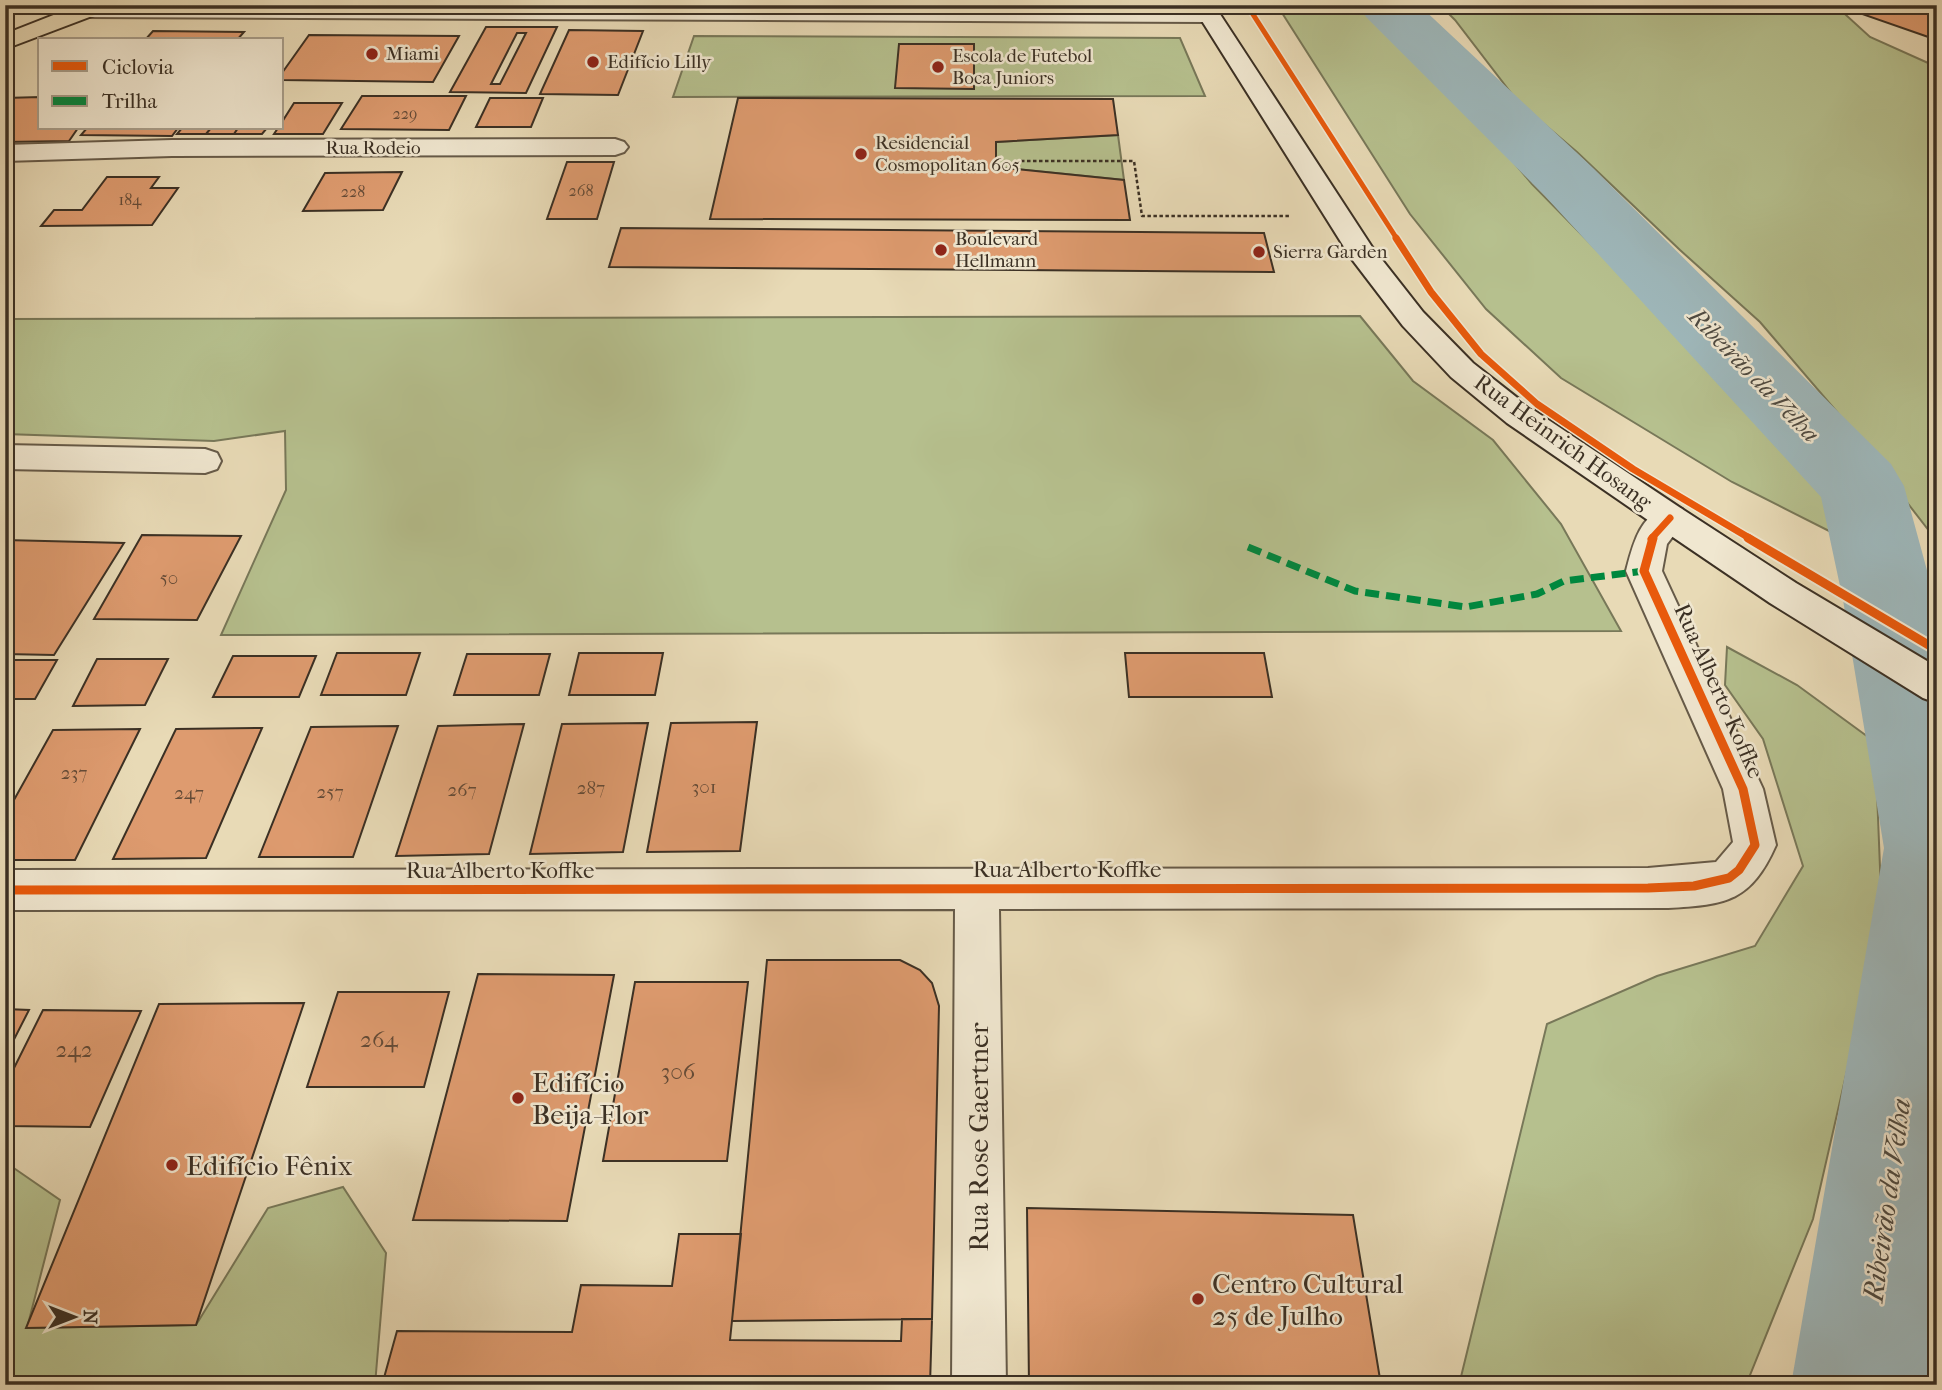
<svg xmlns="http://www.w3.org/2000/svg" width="1942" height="1390" viewBox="0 0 1942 1390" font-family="'IM FELL French Canon',serif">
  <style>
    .green { fill: #b6c08e; stroke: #787859; stroke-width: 2 }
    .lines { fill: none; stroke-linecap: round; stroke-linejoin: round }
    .river { fill: #9eb7ba; fill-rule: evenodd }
    .building { fill: #de9b6f; stroke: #3b3024; stroke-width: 2; fill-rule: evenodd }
    .street-casing { stroke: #665a48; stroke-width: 4 }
    .secondary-casing { stroke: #3b3024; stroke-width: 4 }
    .primary-casing { stroke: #3b3024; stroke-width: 4 }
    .path { stroke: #3b3024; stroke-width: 2.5; stroke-dasharray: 3.5 2.5; stroke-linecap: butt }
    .street { fill: #f0e7d0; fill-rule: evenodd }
    .secondary { fill: #f0e7d0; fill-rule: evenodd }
    .primary { fill: #e8dab6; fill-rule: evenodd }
    .quiet { stroke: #00873e; stroke-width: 7; stroke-dasharray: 14 7; stroke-linecap: butt }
    .cycleway-far2-casing { stroke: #f0e7d0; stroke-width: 8 }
    .cycleway-far1-casing { stroke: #f0e7d0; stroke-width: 10 }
    .cycleway-casing { stroke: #f0e7d0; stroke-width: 13 }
    .cycleway-far2 { stroke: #e8590c; stroke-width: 5 }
    .cycleway-far1 { stroke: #e8590c; stroke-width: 7 }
    .cycleway { stroke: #e8590c; stroke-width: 9 }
    .poi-dot { fill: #8f2418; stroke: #f0e7d0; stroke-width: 2.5 }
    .labels { text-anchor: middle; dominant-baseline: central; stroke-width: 5; stroke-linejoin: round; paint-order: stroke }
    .far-number-label { font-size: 16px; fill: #644b37 }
    .far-poi-label { font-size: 19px; fill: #3b3024; stroke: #f0e7d0; text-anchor: start }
    .far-street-label { font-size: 19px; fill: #3b3024; stroke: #f0e7d0 }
    .number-label { font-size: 19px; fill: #644b37 }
    .street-label { font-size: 23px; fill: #3b3024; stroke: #f0e7d0 }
    .near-number-label { font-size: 23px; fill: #644b37 }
    .water-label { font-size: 24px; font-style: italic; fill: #4f4b42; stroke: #f0e7d0 }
    .near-poi-label { font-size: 28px; fill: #3b3024; stroke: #f0e7d0; text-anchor: start }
    .near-street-label { font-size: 28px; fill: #3b3024; stroke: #f0e7d0 }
    .near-water-label { font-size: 28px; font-style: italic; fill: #4f4b42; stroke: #f0e7d0 }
  </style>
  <rect width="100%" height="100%" fill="#e8dab6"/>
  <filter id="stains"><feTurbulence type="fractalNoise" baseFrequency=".00286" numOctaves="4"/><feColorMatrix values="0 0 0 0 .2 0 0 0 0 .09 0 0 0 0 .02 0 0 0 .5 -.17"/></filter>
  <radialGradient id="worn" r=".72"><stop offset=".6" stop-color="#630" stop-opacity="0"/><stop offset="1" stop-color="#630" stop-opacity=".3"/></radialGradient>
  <path class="green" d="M 1277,5 L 1373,5 L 1388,26 L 1441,76 L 1532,184 L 1789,446 L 1845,508 L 1837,535 L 1732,482 L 1561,378 L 1486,309 L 1410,214 Z
    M 1440,5 L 1835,5 L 1870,37 L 1937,67 L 1937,620 L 1927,615 L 1933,536 L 1837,412 L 1760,322 L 1680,250 L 1577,152 L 1518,102 L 1455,20 Z
    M 694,36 L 1180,38 L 1205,96 L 673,97 Z
    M 1118,135 L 1124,180 L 996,167 L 996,142 Z
    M 1360,316 L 1413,381 L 1493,440 L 1561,524 L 1621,631 L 221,635 L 286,490 L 285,431 L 214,441 L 5,434 L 5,319 Z
    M 1727,647 L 1797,685 L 1875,742 L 1882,918 L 1813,1219 L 1746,1385 L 1459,1385 L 1547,1024 L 1657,976 L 1755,946 L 1803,866 L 1763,739 L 1725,685 Z
    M 5,1162 L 60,1200 L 27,1328 L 196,1325 L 268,1208 L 343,1187 L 386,1253 L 375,1385 L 5,1385 Z"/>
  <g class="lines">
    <path class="river" d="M 1358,5 L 1419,5 L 1593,168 L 1891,464 L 1904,486 L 1937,607 L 1937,1332 L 1931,1385 L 1791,1385 L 1884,848 L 1843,600 L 1821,497 L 1545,196 L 1366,17 Z"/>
  </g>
  <path class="building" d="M 1873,5 L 1937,5 L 1937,40 L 1862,14 Z
    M 486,27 L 557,27 L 526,93 L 450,92 ZM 517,33 L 526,33 L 500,84 L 491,84 Z
    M 569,30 L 643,31 L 618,95 L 540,94 Z
    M 153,31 L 244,32 L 237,40 L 145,40 Z
    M 309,35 L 459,36 L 433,82 L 282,80 L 282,73 Z
    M 899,44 L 974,44 L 974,89 L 895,88 Z
    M 362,96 L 466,96 L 449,130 L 341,129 Z
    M 40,97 L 40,128 L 78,128 L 69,141 L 5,142 L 5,98 Z
    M 490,98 L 543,98 L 531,127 L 476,127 Z
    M 738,98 L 1113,99 L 1118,135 L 996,142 L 996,167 L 1124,180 L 1130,220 L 710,219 Z
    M 294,103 L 342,103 L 323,134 L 274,134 L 278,128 L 282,128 L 282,122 Z
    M 87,128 L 178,128 L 172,136 L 81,135 Z
    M 182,128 L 211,128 L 206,134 L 177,134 Z
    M 211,128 L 238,128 L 234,134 L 206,134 Z
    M 238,128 L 267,128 L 262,134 L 234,134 Z
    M 567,162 L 614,162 L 597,219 L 547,219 Z
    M 402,172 L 383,210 L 303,211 L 325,173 Z
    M 107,177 L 159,177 L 151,188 L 178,188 L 152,225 L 41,226 L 54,210 L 82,210 Z
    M 621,228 L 1264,233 L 1274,272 L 609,267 Z
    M 142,535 L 241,536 L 197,620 L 94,619 Z
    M 5,540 L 124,543 L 54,655 L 5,654 Z
    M 337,653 L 420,653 L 406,695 L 321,695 Z
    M 579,653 L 663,653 L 655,695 L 569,695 Z
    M 1125,653 L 1264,653 L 1272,697 L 1129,697 Z
    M 467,654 L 550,654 L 539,695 L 454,695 Z
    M 233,656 L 316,656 L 299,697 L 213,697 Z
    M 97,659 L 168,659 L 145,705 L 73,706 Z
    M 5,660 L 57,660 L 35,699 L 5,699 Z
    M 757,722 L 740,851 L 647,852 L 671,723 Z
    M 648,723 L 623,852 L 530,854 L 562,724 Z
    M 524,724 L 489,854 L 396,856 L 438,726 Z
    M 398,726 L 353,857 L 259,857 L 311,727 Z
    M 262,728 L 206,858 L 113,859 L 176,729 Z
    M 140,729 L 75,860 L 5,860 L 5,816 L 53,730 Z
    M 767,960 L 900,960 L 920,970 L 932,983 L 939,1006 L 932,1319 L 732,1321 Z
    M 478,974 L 614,975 L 567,1221 L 413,1220 Z
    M 635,982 L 748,982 L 727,1161 L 603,1161 Z
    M 338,992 L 449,992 L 424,1087 L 307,1087 Z
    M 304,1003 L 196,1325 L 26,1328 L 159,1004 Z
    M 5,1009 L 29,1010 L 5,1057 Z
    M 43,1010 L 141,1011 L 90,1127 L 5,1126 L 5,1086 Z
    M 1027,1208 L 1353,1215 L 1381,1385 L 1295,1382 L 1296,1385 L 1029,1385 Z
    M 679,1234 L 741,1234 L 730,1340 L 901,1341 L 902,1319 L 932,1319 L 930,1385 L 382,1385 L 397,1331 L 572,1332 L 581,1285 L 672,1286 Z"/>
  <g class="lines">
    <defs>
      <path id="street" d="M 77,5 L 1209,8 L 1217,10 L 1220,15 L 1217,20 L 1209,22 L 85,17 L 77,15 L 74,10 Z
        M 615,139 L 624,142 L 628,147 L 624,152 L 615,155 L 172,156 L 5,161 L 5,145 L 172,140 Z
        M 5,445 L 205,449 L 217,453 L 221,461 L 217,469 L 205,473 L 5,469 Z
        M 1670,505 L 1682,509 L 1687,518 L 1667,544 L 1662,571 L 1763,789 L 1776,845 C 1751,901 1727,905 1668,908 L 999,909 L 1006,1385 L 952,1385 L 955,909 L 5,910 L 5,870 L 1648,868 L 1716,862 L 1733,842 L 1723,789 L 1626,571 C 1633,544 1640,514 1670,505 Z"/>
      <path id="secondary" d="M 1192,5 L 1214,5 L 1372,247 L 1423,312 L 1473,363 L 1529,407 L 1682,509 L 1796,583 L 1937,667 L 1937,703 L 1923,698 L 1770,603 L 1658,527 L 1507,423 L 1451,377 L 1403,326 L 1351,258 Z"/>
      <path id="primary" d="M 5,5 L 26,5 L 23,10 L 5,17 Z
        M 79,5 L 111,5 L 108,10 L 5,49 L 5,34 Z"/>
    </defs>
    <use href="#street" class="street-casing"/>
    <use href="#secondary" class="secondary-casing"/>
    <use href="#primary" class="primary-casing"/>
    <path class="path" d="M 1021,161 L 1134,161 L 1142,216 L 1289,216"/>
    <use href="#street" class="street"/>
    <use href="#secondary" class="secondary"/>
    <use href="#primary" class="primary"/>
    <path class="quiet" d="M 1248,547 L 1355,591 L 1466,607 L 1537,594 L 1564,581 L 1644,571"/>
    <defs>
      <path id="cycleway-far2" d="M 1247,5 L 1397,239"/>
      <path id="cycleway-far1" d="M 1396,238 L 1431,292 L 1481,354 L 1537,404 L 1633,469 L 1751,539
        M 1651,539 L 1670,518"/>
      <path id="cycleway" d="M 1748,538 L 1937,650
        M 5,890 L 1648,888 L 1694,886 L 1729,878 L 1739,870 L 1755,845 L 1743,789 L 1644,571 L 1653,538"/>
    </defs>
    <use href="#cycleway-far2" class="cycleway-far2-casing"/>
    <use href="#cycleway-far1" class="cycleway-far1-casing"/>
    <use href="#cycleway" class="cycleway-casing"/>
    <use href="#cycleway-far2" class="cycleway-far2"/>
    <use href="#cycleway-far1" class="cycleway-far1"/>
    <use href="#cycleway" class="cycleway"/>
  </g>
  <g class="poi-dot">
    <circle cx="372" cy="54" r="7"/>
    <circle cx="593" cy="62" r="7"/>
    <circle cx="938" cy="67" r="7"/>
    <circle cx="861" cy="154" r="7"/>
    <circle cx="941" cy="250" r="7"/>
    <circle cx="1259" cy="252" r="7"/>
    <circle cx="518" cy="1098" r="7"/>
    <circle cx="172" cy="1165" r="7"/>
    <circle cx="1198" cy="1299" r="7"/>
  </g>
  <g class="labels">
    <g class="far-number-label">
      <text x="405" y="113">229</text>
      <text x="581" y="190">268</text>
      <text x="353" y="191">228</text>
      <text x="130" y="199">184</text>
    </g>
    <g class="far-poi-label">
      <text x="386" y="54">Miami</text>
      <text x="952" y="56">Escola de Futebol<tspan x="952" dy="22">Boca Juniors</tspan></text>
      <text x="607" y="62">Edifício Lilly</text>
      <text x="875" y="143">Residencial<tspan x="875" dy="22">Cosmopolitan 605</tspan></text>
      <text x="955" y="239">Boulevard<tspan x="955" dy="22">Hellmann</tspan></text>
      <text x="1273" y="252">Sierra Garden</text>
    </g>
    <g class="far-street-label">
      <text x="373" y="148">Rua Rodeio</text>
    </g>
    <g class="number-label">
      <text x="169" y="578">50</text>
      <text x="74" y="773">237</text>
      <text x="704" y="787">301</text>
      <text x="591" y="788">287</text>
      <text x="462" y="790">267</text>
      <text x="330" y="792">257</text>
      <text x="189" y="793">247</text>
    </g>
    <g class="street-label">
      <text transform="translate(1563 442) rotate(36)">Rua Heinrich Hosang</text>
      <text transform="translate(1719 691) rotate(66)">Rua Alberto Koffke</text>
      <text x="1067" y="869">Rua Alberto Koffke</text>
      <text x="500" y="870">Rua Alberto Koffke</text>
    </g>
    <g class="near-number-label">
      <text x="379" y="1039">264</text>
      <text x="74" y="1049">242</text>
      <text x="678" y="1071">306</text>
    </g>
    <g class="water-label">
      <text transform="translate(1754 375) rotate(46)">Ribeirão da Velha</text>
    </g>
    <g class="near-poi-label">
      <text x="532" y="1082">Edifício<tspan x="532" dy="32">Beija-Flor</tspan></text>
      <text x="186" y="1165">Edifício Fênix</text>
      <text x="1212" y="1283">Centro Cultural<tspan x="1212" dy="32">25 de Julho</tspan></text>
    </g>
    <g class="near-street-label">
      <text transform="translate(978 1137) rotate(-90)">Rua Rose Gaertner</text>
    </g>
    <g class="near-water-label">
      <text transform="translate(1887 1200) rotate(-82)">Ribeirão da Velha</text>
    </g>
  </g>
  <rect width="1942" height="1390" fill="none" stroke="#e8dab6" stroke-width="28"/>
  <rect x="7" y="7" width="1928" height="1376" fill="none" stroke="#3b3024" stroke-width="3.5"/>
  <rect x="14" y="14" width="1914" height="1362" fill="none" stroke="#3b3024" stroke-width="2"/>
  <rect x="38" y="38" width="245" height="91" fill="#f0e7d0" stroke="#a89e8b" stroke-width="2"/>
  <rect x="52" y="61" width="35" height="10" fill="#e8590c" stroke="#a89e8b" stroke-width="2"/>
  <text x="102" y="74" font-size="21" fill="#3b3024">Ciclovia</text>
  <rect x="52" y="96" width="35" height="10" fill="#00873e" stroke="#a89e8b" stroke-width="2"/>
  <text x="102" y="108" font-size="21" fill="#3b3024">Trilha</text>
  <g transform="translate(74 1317) rotate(90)" stroke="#f0e7d0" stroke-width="5" paint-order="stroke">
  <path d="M0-5L12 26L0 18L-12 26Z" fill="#3b3024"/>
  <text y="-10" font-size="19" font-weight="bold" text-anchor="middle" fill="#3b3024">N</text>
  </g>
  <rect width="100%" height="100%" filter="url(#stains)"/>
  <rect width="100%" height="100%" fill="url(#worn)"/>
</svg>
